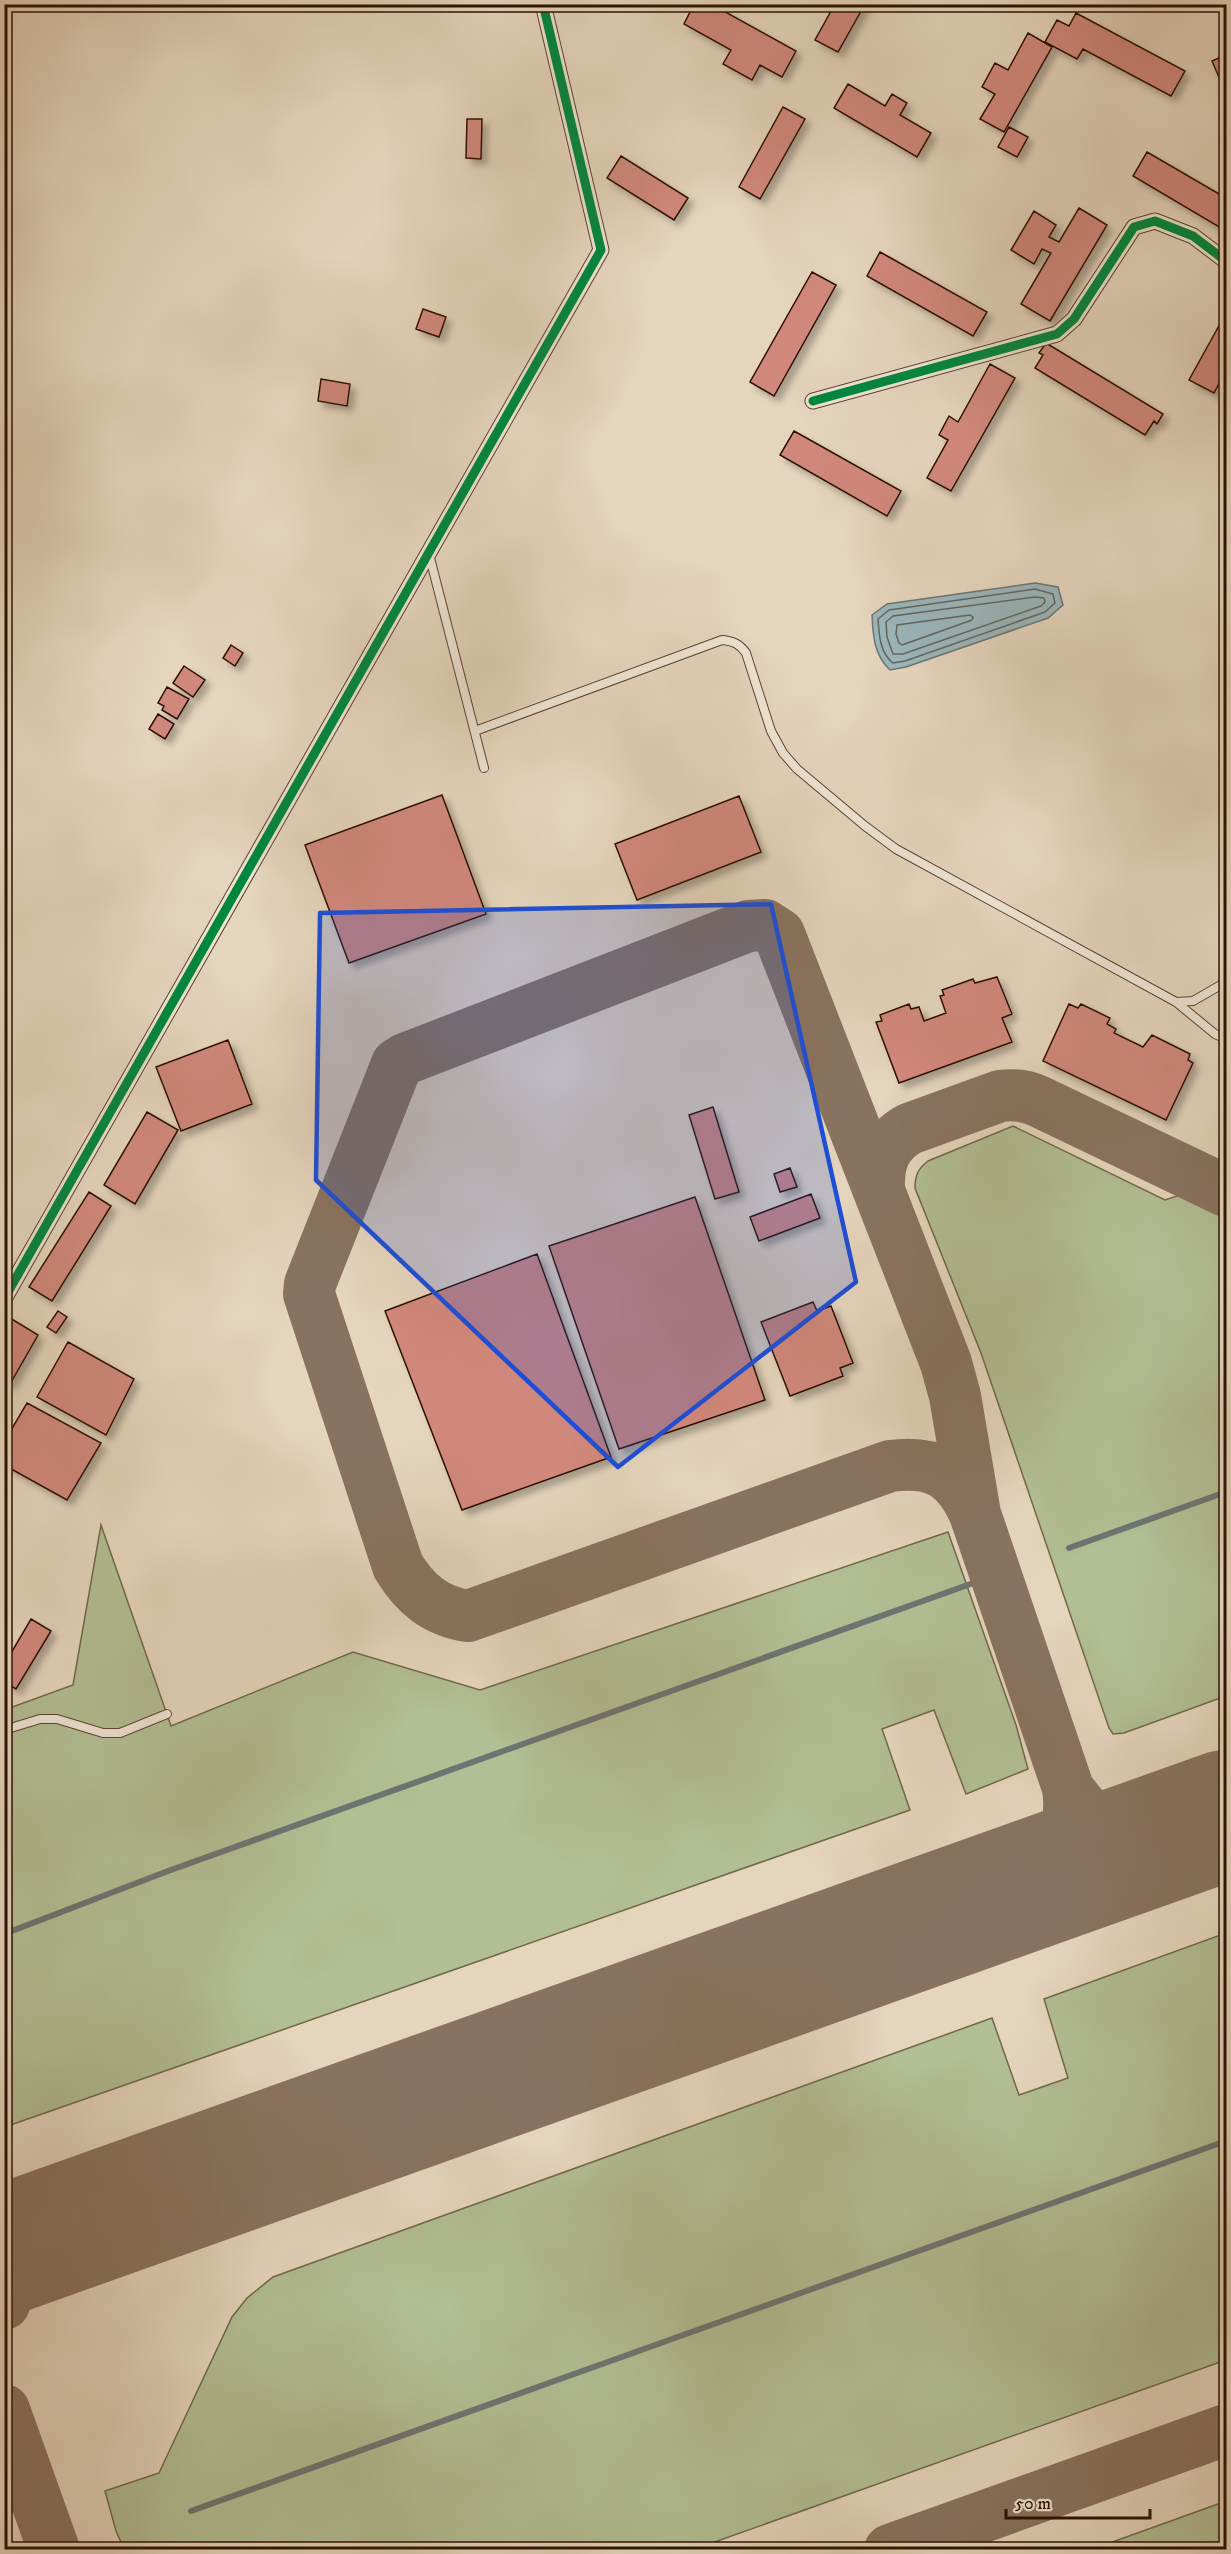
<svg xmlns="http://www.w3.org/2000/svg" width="1231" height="2554" viewBox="0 0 1231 2554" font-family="'IM FELL DW Pica',serif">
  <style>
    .green { fill: #b2be93; stroke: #70684b; stroke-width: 1.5 }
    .water { fill: #9ab6bb; stroke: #6e7471; stroke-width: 1.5 }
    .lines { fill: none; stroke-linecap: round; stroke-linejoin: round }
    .shore { stroke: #64645f; stroke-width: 1.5 }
    .stream { stroke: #6e7471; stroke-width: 6 }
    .taxiway { stroke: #897360; stroke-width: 52 }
    .runway { stroke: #897360; stroke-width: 130 }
    .building { fill: #d1887c; stroke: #2d1103; stroke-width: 1.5; filter: url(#shadow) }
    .service-casing { stroke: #5b4232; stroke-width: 10 }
    .minor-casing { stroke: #5b4232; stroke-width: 17 }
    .service { stroke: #eee4d4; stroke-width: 8 }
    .minor { stroke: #eee4d4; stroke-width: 15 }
    .cycleway-casing { stroke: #eee4d4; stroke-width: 13 }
    .cycleway { stroke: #00873e; stroke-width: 9 }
    .marked { fill: #1d4ed8; fill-opacity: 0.2; stroke: #1d4ed8; stroke-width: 4.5; stroke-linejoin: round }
  </style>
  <defs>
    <filter id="shadow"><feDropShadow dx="5.5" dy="5.5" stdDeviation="3" flood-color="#0004"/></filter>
  </defs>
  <rect width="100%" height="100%" fill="#e5d5bd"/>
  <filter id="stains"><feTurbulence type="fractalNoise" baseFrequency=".00333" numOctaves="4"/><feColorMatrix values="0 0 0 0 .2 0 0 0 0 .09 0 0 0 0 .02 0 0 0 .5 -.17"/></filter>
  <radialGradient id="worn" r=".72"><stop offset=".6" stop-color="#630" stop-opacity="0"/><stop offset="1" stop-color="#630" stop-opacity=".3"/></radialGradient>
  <path class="green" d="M 1013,1126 L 1165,1200 L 1189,1192 L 1226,1210 L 1226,1696 L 1124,1733 L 1113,1734 L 1109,1728 L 981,1353 L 915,1188 C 915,1175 918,1169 928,1161 Z
    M 101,1525 L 171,1726 L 353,1652 L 480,1690 L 948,1532 L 1016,1725 L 1028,1769 L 966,1794 L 934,1710 L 882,1729 L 910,1810 L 5,2127 L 4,1710 L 73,1685 Z
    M 1226,1933 L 1226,2360 L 695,2549 L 124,2549 L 116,2531 L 105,2491 L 159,2473 L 232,2317 L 247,2298 L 273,2277 L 992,2018 L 1019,2095 L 1068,2078 L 1044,1999 Z
    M 1226,2502 L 1226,2549 L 1093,2549 L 1218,2504 Z"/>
  <path class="water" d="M 1035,583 L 1058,587 L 1063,605 L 1048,618 L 906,667 L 890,670 C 874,655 873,636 872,615 L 887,604 Z"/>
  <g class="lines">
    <path class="shore" d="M 1035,589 L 1053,594 L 1055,603 L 1045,612 L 905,661 L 893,663 C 880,653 879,635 878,619 L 889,610 Z
      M 1035,597 L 1044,598 L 1045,602 L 1041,606 L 903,654 L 893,654 L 887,637 L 886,622 L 893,616 Z
      M 970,615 L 973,617 L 972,620 L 902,645 L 899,643 L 896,634 L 897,625 Z"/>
    <path class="stream" d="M 1069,1548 L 1226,1492
      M 4,1934 L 168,1871 L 976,1582
      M 191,2511 L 1226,2141"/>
    <path class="taxiway" d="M 879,1189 C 878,1161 885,1143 909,1129 L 1000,1096 C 1014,1094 1025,1095 1038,1101 L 1226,1191
      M 975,1514 C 957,1473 934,1460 890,1466 L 468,1616 C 435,1611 415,1594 398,1566 L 309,1294 L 310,1284 L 397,1064 L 405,1059 L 748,926 L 765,925 L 779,934 L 946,1363 L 955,1396 L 975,1514 L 1068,1788 C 1075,1837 1053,1865 1016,1892
      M 1068,1788 C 1095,1831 1129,1841 1177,1833
      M 4,2304 C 20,2263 45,2245 81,2223
      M 4,2410 L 54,2550
      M 890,2550 L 1226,2430"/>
    <path class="runway" d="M 4,2250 L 1226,1815"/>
  </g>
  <path class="building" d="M 694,4 L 711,4 L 796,51 L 782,77 L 760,65 L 752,80 L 723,64 L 731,50 L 684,24 Z
    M 835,4 L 865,4 L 838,52 L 815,40 Z
    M 1076,13 L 1185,71 L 1171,96 L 1083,49 L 1077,59 L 1045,42 L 1057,20 L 1069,26 Z
    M 1028,33 L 1052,47 L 1004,132 L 980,119 L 995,94 L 982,87 L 995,63 L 1008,70 Z
    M 1226,55 L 1226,88 L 1224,89 L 1212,61 Z
    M 848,84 L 885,106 L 892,94 L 907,103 L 900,115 L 931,133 L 917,157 L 834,108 Z
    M 783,107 L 805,119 L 760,199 L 739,187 Z
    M 467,119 L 482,119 L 481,159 L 466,158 Z
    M 1009,127 L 1028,137 L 1017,157 L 998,147 Z
    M 1147,152 L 1226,198 L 1226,231 L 1133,176 Z
    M 621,156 L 688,198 L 674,220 L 607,178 Z
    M 1079,208 L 1107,225 L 1050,321 L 1021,304 L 1051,253 L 1042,249 L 1034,264 L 1011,250 L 1034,211 L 1056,225 L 1049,237 L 1059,242 Z
    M 880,252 L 987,312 L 973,336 L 867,276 Z
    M 812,272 L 836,285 L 774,396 L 750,382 Z
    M 423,309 L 446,317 L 439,337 L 416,329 Z
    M 1226,313 L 1226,370 L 1214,393 L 1189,380 Z
    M 1046,343 L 1163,414 L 1157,424 L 1154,421 L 1145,435 L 1035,368 L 1043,355 L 1039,353 Z
    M 990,364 L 1015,378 L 951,491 L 927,478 L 948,440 L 939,435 L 949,416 L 958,422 Z
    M 321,379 L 350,384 L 347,406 L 318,401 Z
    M 794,431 L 901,491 L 887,516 L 780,455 Z
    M 231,645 L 243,653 L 235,666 L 223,658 Z
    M 184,666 L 205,680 L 193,697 L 173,683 Z
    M 167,687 L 189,699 L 177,719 L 162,710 L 164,706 L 158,703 Z
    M 158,714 L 174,724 L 165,739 L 149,729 Z
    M 442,795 L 486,914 L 349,963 L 305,845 Z
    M 739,796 L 761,852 L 637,900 L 615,844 Z
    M 997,977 L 1012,1014 L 1002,1018 L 1012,1042 L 899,1083 L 876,1022 L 882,1021 L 880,1015 L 909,1004 L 911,1009 L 919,1007 L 924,1021 L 946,1013 L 940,996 L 944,995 L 942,990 L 973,979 L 975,983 Z
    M 1069,1004 L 1078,1008 L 1081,1004 L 1110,1018 L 1107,1024 L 1116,1029 L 1114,1033 L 1143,1047 L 1152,1035 L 1190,1054 L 1188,1060 L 1193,1063 L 1166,1120 L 1043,1061 Z
    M 1226,1010 L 1226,1028 L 1220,1025 Z
    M 228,1040 L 252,1104 L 181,1131 L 156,1067 Z
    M 713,1107 L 739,1192 L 715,1199 L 689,1115 Z
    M 147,1112 L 178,1130 L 135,1204 L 104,1185 Z
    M 790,1168 L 797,1187 L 780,1192 L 774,1174 Z
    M 89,1192 L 111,1206 L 52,1301 L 29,1287 Z
    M 811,1194 L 820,1218 L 759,1241 L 750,1217 Z
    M 695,1197 L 765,1400 L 619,1449 L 549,1246 Z
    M 537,1254 L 611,1457 L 462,1510 L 385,1311 Z
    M 813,1302 L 817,1311 L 831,1306 L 853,1363 L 840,1368 L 843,1376 L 790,1396 L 761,1322 Z
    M 58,1311 L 67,1317 L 56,1333 L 47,1327 Z
    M 10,1318 L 38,1335 L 10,1384 L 4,1381 L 4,1328 Z
    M 68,1342 L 134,1379 L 106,1435 L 37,1397 Z
    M 27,1403 L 101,1443 L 67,1500 L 4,1465 L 4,1442 Z
    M 31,1619 L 51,1631 L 16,1689 L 4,1682 L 4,1665 Z"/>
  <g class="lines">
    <defs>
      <path id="service" d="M 429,554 L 484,768
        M 475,731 L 722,640 C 733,641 740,644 746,653 L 771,731 L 783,753 L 797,769 L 865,826 L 896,849 L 1176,1002 L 1215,1034 L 1226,1039
        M 1176,1002 L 1193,1001 L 1226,982
        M 4,1730 L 40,1719 L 57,1719 L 103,1733 L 120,1733 L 167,1714"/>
      <path id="minor" d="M 813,401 L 1057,334 L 1074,319 L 1134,227 L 1155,221 L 1193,236 L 1226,261
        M 4,1299 L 601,250 L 543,4"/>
    </defs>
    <use href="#service" class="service-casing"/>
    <use href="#minor" class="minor-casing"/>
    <use href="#service" class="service"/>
    <use href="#minor" class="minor"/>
    <defs>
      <path id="cycleway" d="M 813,401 L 1057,334 L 1074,319 L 1134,227 L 1155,221 L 1193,236 L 1226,261
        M 4,1299 L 601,250 L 543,4"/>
    </defs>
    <use href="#cycleway" class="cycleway-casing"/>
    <use href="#cycleway" class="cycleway"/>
  </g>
  <path class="marked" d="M 771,904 L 856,1282 L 618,1467 L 316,1180 L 320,913 Z"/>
  <rect width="1231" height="2554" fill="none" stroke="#e5d5bd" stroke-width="24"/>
  <rect x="6" y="6" width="1219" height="2542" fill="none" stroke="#2d1103" stroke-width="3"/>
  <rect x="12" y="12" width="1207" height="2530" fill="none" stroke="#2d1103" stroke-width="1.5"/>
  <path d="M1006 2509v9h144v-9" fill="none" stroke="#2d1103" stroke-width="3"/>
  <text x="1015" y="2509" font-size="18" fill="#2d1103" stroke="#eee4d4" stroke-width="4.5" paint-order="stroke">50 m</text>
  <rect width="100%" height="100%" filter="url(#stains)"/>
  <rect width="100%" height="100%" fill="url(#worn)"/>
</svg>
